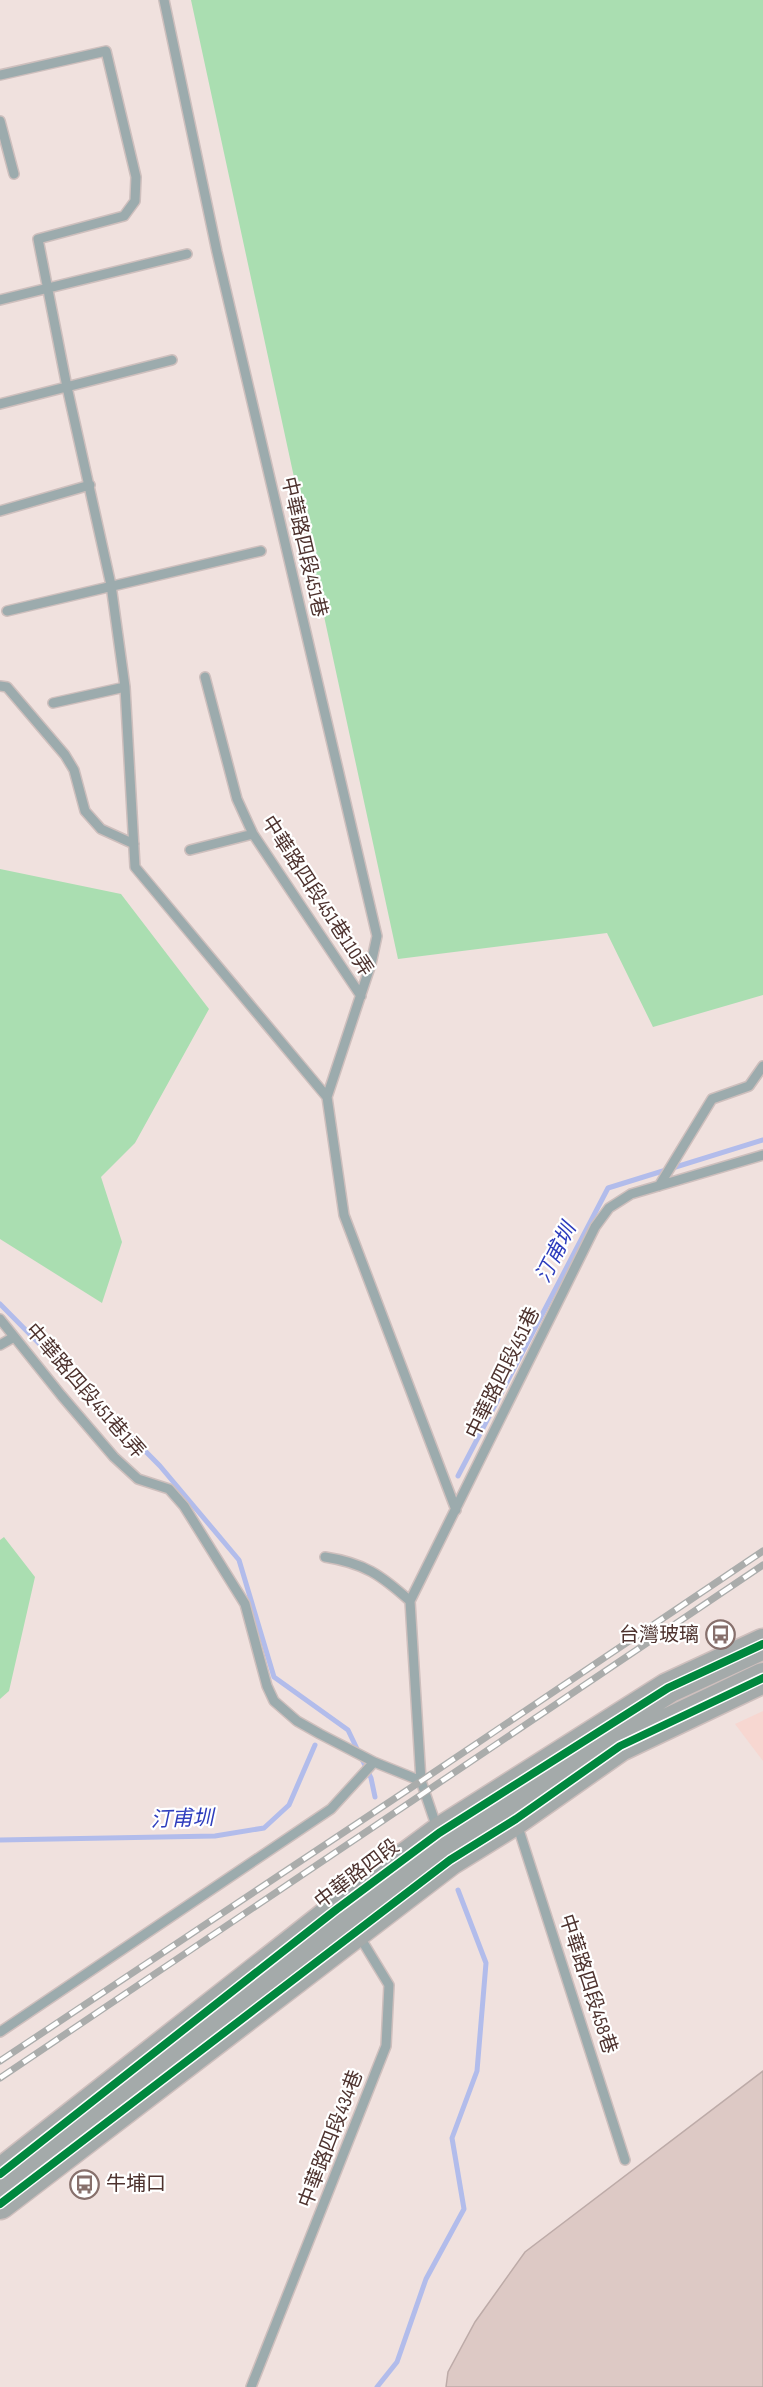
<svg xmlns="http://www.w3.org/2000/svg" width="763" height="2387" viewBox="0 0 763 2387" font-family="'Sofia Sans Condensed','Noto Sans TC',sans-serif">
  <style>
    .built { fill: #f7d7d1 }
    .green { fill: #aadeb1 }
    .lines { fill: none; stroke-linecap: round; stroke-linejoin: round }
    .stream { stroke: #b2bceb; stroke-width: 5 }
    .building { fill: #ddc9c5; stroke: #bdaba8; stroke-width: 1.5 }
    .service-casing { stroke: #cebfbd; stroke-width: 12 }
    .primary-casing { stroke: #cebfbd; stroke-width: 33 }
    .service { stroke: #9cabad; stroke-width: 9 }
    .primary { stroke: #a4aaaa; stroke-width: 30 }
    .rail-casing { stroke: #aaacab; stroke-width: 7 }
    .rail { stroke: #fff; stroke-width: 4.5; stroke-dasharray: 14; stroke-linecap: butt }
    .cycleway-casing { stroke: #fff; stroke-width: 11 }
    .cycleway { stroke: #00873e; stroke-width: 8 }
    .labels { text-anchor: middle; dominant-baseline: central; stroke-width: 4.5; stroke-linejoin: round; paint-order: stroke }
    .street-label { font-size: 20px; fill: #4e332f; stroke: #fff }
    .poi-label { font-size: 20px; fill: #4e332f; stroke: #fff; text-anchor: end }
    .water-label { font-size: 21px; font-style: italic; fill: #2e3dbd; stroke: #fff }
  </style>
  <rect width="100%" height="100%" fill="#f0e1de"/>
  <path class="built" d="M 763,1711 L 763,1761 L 735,1724 Z"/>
  <path class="green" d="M 191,0 L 763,0 L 763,995 L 653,1027 L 607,933 L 398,959 Z
    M 0,869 L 121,894 L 209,1009 L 135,1143 L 101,1177 L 122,1242 L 102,1303 L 0,1239 Z
    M 4,1537 L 35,1577 L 9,1691 L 0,1699 L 0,1540 Z"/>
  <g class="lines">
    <path class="stream" d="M 0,1304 L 160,1466 L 239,1560 L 274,1677 L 348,1730 L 371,1778 L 375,1797
      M 458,1476 L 608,1188 L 763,1140
      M 0,1840 L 215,1836 L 264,1828 L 289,1805 L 315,1745
      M 377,2387 L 397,2362 L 426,2279 L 464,2209 L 452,2138 L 477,2071 L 486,1963 L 458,1890"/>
  </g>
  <path class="building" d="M 763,2071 L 763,2387 L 446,2387 L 448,2372 L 475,2322 L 525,2252 Z"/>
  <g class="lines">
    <defs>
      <path id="service" d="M 164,0 L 217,252 L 377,936 L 371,964 L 327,1097
        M 0,75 L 106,51 L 136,177 L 135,201 L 124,216 L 38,239 L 67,387 L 111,585 L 125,687 L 135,867 L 327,1097 L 344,1215 L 456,1510
        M 0,121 L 14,174
        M 0,300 L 187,254
        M 0,404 L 172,360
        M 0,511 L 90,485
        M 7,611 L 261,551
        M 205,677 L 237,799 L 253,834 L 361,996
        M 0,686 L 7,687 L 65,755 L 74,770 L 85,811 L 101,829 L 134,844
        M 53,703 L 125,687
        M 190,850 L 253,834
        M 659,1186 L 712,1099 L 749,1086 L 763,1066
        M 0,1319 L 61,1395 L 114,1457 L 138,1479 L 169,1489 L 184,1506 L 245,1604 L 267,1686 L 274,1701 L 297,1721 L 320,1734 L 374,1762 L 421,1781
        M 0,1345 L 14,1337
        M 325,1557 C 364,1563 381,1575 410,1601
        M 517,1824 L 625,2160
        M 437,1828 L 421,1781 L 410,1601 L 595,1227 L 609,1208 L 631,1194 L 763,1155
        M 0,2032 L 331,1809 L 374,1762
        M 251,2387 L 386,2046 L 389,1985 L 358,1934"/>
      <path id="primary" d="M 0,2174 L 337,1909 L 439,1833 L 668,1688 L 763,1644
        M 0,2204 L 450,1860 L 516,1819 L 620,1746 L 763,1678"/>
    </defs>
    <use href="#service" class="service-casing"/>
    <use href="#primary" class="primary-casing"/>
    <use href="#service" class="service"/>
    <use href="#primary" class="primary"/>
    <defs>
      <path id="rail" d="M 0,2061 L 421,1781 L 763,1551
        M 0,2078 L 763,1565"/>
    </defs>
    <use href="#rail" class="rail-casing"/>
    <use href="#rail" class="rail"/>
    <defs>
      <path id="cycleway" d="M 0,2174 L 337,1909 L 439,1833 L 668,1688 L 763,1644
        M 0,2204 L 450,1860 L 516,1819 L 620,1746 L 763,1678"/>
    </defs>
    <use href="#cycleway" class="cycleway-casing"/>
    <use href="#cycleway" class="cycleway"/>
  </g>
  <defs>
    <symbol id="bus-ring" viewBox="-11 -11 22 22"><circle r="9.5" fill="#fff" stroke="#87706c" stroke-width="1.5"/><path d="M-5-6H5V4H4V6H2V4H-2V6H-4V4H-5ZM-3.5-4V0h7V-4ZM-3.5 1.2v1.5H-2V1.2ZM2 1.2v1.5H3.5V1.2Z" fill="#87706c"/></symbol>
  </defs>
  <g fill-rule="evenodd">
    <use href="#bus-ring" x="704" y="1618" width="33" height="33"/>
    <use href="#bus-ring" x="68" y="2168" width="33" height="33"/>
  </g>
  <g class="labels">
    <g class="street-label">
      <text transform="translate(304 547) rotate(77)">中華路四段451巷</text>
      <text transform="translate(317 896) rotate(57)">中華路四段451巷110弄</text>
      <text transform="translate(503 1373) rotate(-64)">中華路四段451巷</text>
      <text transform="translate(85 1391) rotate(49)">中華路四段451巷1弄</text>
      <text transform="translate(357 1874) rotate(-37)">中華路四段</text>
      <text transform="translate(588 1984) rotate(72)">中華路四段458巷</text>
      <text transform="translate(331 2139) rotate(-69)">中華路四段434巷</text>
    </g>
    <g class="poi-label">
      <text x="699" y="1635">台灣玻璃</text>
      <text x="106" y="2184" text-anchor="start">牛埔口</text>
    </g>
    <g class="water-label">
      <text transform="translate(556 1253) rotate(-63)">汀甫圳</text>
      <text transform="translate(182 1819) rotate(-2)">汀甫圳</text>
    </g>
  </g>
</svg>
